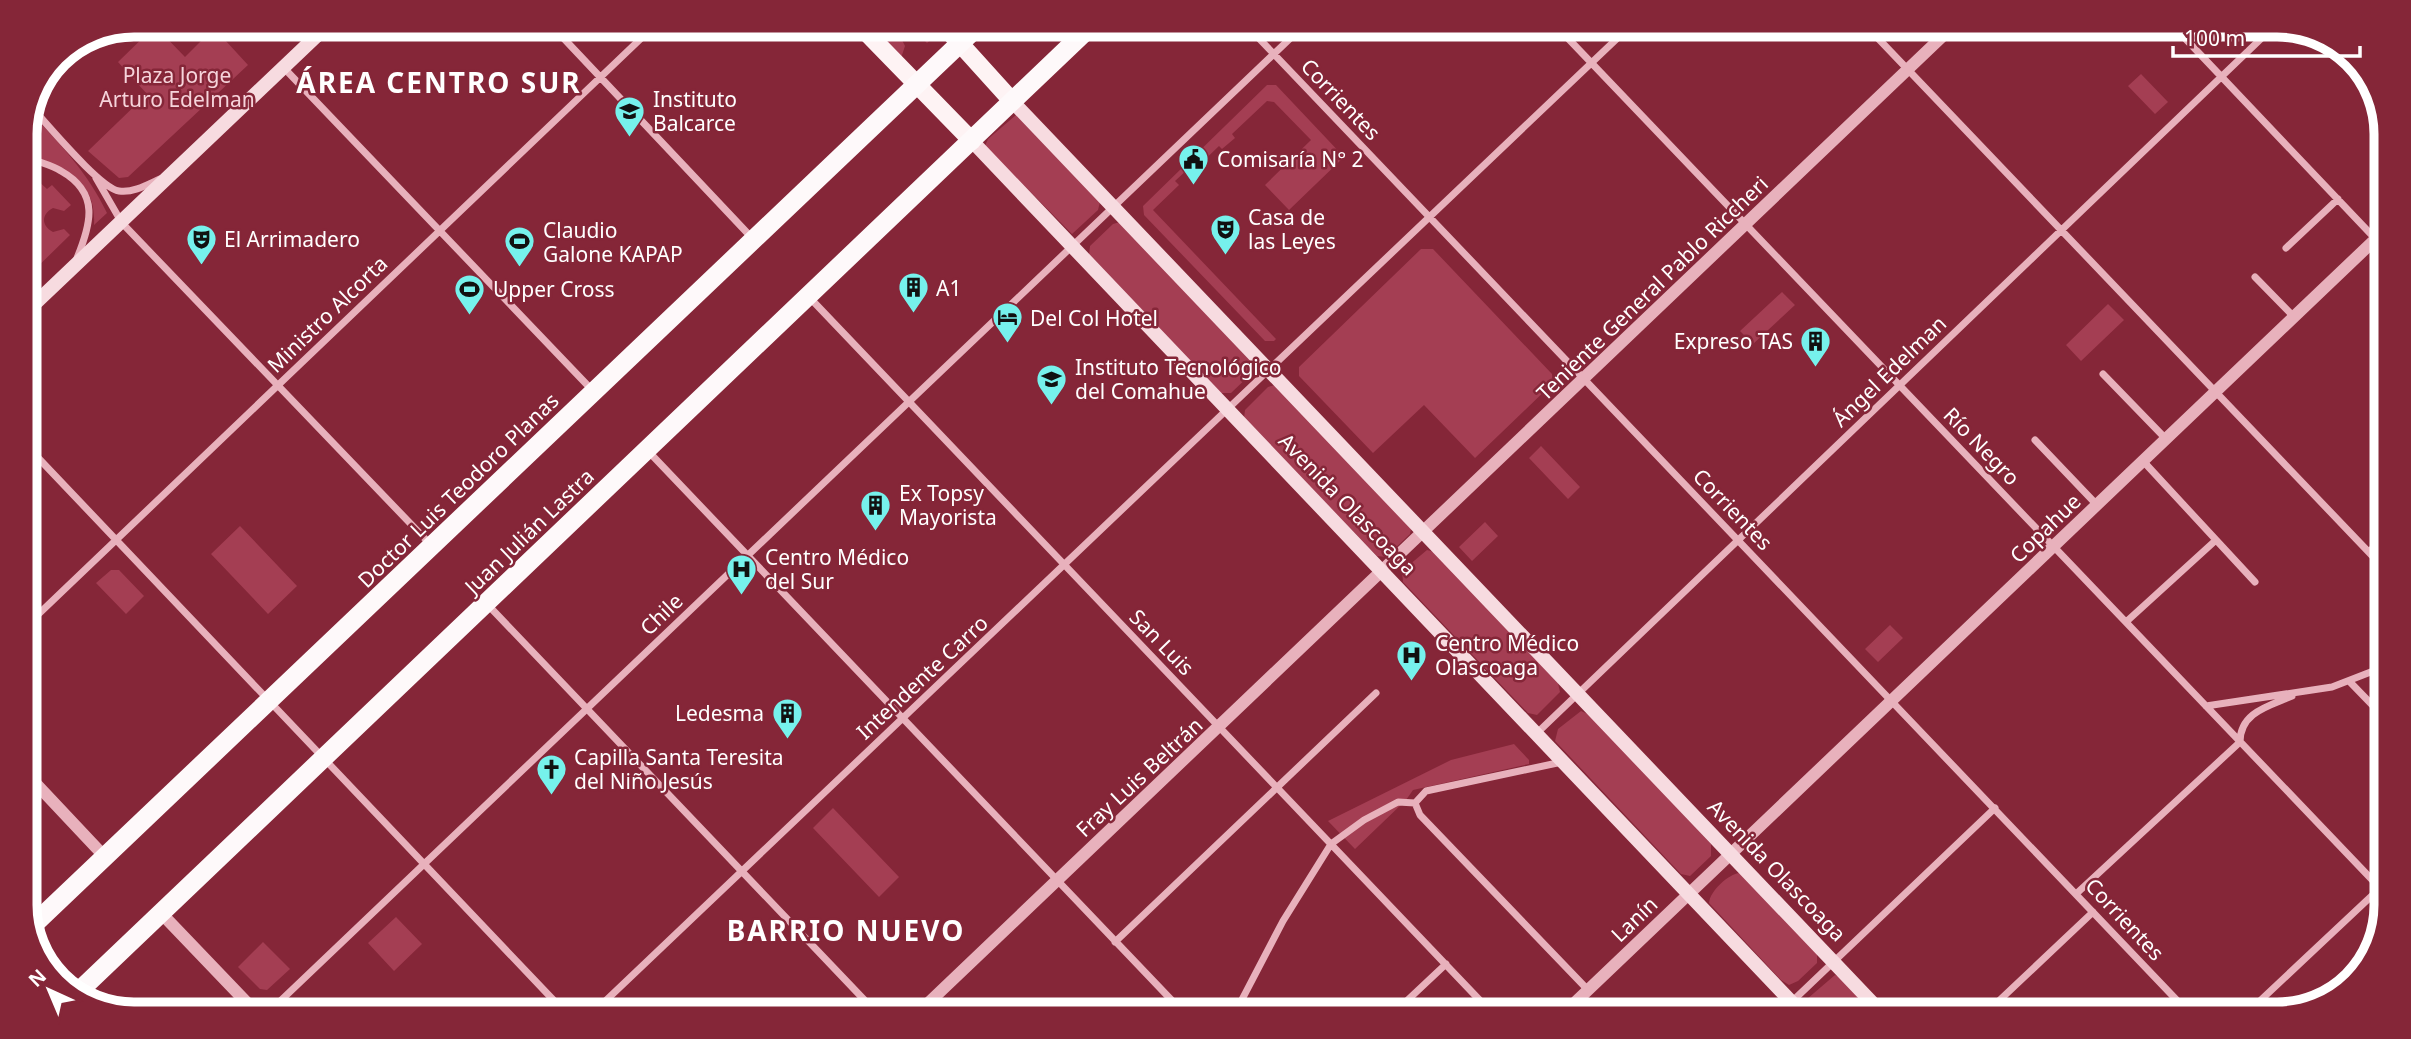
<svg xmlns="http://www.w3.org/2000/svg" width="2411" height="1039" viewBox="0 0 2411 1039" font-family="'Noto Sans',sans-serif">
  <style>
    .green { fill: #a43e53 }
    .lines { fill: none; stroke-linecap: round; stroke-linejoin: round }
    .minor { stroke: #e8b1bc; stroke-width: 7 }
    .tertiary { stroke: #e8b1bc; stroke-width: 12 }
    .secondary { stroke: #f7dbe0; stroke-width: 14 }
    .primary { stroke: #fef3f4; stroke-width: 18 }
    .trunk { stroke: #fef9fa; stroke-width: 19 }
    .labels { text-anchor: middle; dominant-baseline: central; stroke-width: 5; stroke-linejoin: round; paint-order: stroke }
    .park-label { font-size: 21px; fill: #f6d4db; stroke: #852638 }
    .poi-label { font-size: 21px; fill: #fff; stroke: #852638; text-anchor: start }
    .street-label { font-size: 21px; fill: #fff; stroke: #852638 }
    .district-label { font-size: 28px; font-weight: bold; letter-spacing: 2px; fill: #fff; stroke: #852638 }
    .rim { fill: none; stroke: #fff; stroke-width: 9 }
  </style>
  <rect width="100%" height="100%" fill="#852638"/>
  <path class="green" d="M 155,26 L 185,57 L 214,28 L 248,65 L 128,177 L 119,178 L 88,151 L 147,94 L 118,62 Z
    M 871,27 L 896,28 L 905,46 L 901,58 Z
    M 911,27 L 935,27 L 939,32 L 927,43 Z
    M 2141,74 L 2168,102 L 2155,114 L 2128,86 Z
    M 1267,85 L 1276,85 L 1344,157 L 1289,210 L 1265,185 L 1311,140 L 1274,102 L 1267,101 L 1232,134 L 1235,138 L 1222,149 L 1219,146 L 1192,172 L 1188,169 L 1175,181 L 1179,185 L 1153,210 L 1276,339 L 1274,341 L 1265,341 L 1144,215 L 1143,206 Z
    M 31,113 C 61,145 88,173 107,213 L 94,225 C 97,175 59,170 25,152 L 25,127 Z
    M 1016,115 L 1100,202 L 1098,210 L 1072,234 L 985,146 L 988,139 Z
    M 25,169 L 47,189 L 52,185 L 71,205 L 64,211 L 53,208 C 41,214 41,226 53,232 L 64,229 L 70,235 L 25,279 Z
    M 1120,222 L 1255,366 L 1254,371 L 1231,393 L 1221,393 L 1089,255 L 1090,246 L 1113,224 Z
    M 1421,249 L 1433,249 L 1552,374 L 1553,383 L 1475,458 L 1424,405 L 1373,453 L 1299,376 L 1299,367 Z
    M 1782,292 L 1795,305 L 1753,344 L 1740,331 Z
    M 2108,304 L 2124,320 L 2081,361 L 2066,345 Z
    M 1275,385 L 1411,529 L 1410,534 L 1386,557 L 1377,556 L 1244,418 L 1245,410 L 1268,387 Z
    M 1541,446 L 1580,487 L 1568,499 L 1529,458 Z
    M 1485,522 L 1498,536 L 1472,561 L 1459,547 Z
    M 240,526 L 297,586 L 268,614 L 211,554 Z
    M 1427,550 L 1434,552 L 1558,683 L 1560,692 L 1537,715 L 1528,713 L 1403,582 L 1402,571 Z
    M 111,570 L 119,570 L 144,596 L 126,614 L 96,583 Z
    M 1890,625 L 1903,638 L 1878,662 L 1865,649 Z
    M 1581,711 L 1590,715 L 1711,844 L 1711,856 L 1690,876 L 1681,874 L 1555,741 L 1558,729 Z
    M 1514,744 L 1529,760 L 1529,764 L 1413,790 L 1406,800 L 1355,849 L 1328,821 L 1451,760 Z
    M 833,808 L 899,877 L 879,897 L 813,828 Z
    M 1740,873 L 1817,954 L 1817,963 L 1798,981 L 1789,985 L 1781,980 L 1709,903 C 1710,891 1728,874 1740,873 Z
    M 396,917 L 422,944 L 394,971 L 368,943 Z
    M 263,942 L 290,969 L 267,990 L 260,989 L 238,967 Z
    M 1835,975 L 1838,976 L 1874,1013 L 1813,1013 L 1807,1006 L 1807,999 Z"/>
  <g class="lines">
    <path class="minor" d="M 552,26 L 753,239
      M 1250,29 L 2190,1014
      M 1560,30 L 2379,887
      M 1871,31 L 2382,566
      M 2179,32 L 2385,249
      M 284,68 L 593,391
      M 33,109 C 49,126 100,188 119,191 C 133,193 147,185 160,179
      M 25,156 C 36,162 50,164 61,171 C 100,193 91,224 77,258
      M 96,178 L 122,223 L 431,545
      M 2286,248 L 2338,199
      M 2255,277 L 2294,317
      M 810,298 L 1491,1012
      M 2103,374 L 2166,439
      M 2035,440 L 2097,505
      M 25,444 L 561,1008
      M 648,451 L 1181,1010
      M 2143,461 L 2255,582
      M 2369,552 L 2382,539
      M 487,604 L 873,1009
      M 2126,622 L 2216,540
      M 25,627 L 654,26
      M 2350,682 L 2381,714
      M 2206,706 L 2332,687 L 2381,668
      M 1536,734 L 2268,32
      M 2240,742 C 2240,712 2269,706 2292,696
      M 1415,803 L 1420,815 L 1588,990
      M 1415,803 L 1426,791 L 1562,762
      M 2076,894 L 2240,742
      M 1115,942 L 1376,693
      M 274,1007 L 1300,29
      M 598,1008 L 1626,30
      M 1236,1011 L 1283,921 L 1331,844 L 1364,820 L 1398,802 L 1415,803
      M 1396,1011 L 1446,964
      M 1780,1013 L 1995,808
      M 1986,1013 L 2093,912
      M 2246,1014 L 2379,889"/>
    <path class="tertiary" d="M 25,772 L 105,857
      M 161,913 L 251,1007
      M 922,1009 L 1948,31
      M 1565,1012 L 2385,230"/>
    <path class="secondary" d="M 1012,101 L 1882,1013
      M 972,141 L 1802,1013
      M 25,313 L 328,25"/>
    <path class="primary" d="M 861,27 L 972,141
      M 946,28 L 1012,101"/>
    <path class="trunk" d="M 30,928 L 976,28
      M 76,994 L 1089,28"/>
  </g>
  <defs>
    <symbol id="university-pin" viewBox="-11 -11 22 30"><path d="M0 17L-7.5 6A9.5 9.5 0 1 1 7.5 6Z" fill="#76f1ec" stroke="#852638"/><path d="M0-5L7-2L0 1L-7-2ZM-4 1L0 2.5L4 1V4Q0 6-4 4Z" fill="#111"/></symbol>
    <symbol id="civic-pin" viewBox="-11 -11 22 30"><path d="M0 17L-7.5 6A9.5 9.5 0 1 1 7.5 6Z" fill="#76f1ec" stroke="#852638"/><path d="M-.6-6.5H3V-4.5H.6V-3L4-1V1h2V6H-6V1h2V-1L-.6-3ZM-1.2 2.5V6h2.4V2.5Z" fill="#111"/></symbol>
    <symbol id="theatre-pin" viewBox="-11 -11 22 30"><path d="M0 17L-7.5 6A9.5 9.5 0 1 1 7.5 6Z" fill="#76f1ec" stroke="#852638"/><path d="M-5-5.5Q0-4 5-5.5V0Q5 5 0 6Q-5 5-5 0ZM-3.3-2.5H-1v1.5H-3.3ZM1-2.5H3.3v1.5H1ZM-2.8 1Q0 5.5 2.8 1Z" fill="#111"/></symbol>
    <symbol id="stadium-pin" viewBox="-11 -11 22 30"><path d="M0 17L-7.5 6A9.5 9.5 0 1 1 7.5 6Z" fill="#76f1ec" stroke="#852638"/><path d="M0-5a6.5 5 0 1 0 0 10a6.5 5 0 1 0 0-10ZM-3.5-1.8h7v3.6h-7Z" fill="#111"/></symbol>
    <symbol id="building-pin" viewBox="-11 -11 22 30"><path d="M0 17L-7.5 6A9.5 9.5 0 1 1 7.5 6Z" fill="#76f1ec" stroke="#852638"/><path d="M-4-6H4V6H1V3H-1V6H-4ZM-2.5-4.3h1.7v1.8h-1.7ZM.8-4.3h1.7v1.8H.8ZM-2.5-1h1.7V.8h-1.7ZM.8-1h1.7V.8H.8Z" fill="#111"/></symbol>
    <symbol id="hotel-pin" viewBox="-11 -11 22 30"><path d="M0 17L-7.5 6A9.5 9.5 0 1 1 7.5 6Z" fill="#76f1ec" stroke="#852638"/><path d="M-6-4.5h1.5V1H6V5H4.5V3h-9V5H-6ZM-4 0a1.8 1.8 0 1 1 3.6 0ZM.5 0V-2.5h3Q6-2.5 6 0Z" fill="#111"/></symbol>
    <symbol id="school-pin" viewBox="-11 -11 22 30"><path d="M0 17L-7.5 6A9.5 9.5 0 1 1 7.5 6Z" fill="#76f1ec" stroke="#852638"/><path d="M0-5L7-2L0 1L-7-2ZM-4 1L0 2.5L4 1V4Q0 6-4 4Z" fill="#111"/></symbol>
    <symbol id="hospital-pin" viewBox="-11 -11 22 30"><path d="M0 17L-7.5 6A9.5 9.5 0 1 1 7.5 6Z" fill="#76f1ec" stroke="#852638"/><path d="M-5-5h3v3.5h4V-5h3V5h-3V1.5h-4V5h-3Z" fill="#111"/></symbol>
    <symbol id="church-pin" viewBox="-11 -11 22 30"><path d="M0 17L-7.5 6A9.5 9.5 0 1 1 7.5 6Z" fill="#76f1ec" stroke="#852638"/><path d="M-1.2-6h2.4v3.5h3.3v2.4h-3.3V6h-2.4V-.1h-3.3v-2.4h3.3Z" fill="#111"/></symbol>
  </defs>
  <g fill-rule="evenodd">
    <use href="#university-pin" x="612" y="94" width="35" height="47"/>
    <use href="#civic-pin" x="1176" y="142" width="35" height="47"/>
    <use href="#theatre-pin" x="1208" y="212" width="35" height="47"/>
    <use href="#theatre-pin" x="184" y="222" width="35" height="47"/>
    <use href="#stadium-pin" x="502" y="224" width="35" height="47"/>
    <use href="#building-pin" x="896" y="270" width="35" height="47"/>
    <use href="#stadium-pin" x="452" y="272" width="35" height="47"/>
    <use href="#hotel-pin" x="990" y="300" width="35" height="47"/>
    <use href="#building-pin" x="1798" y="324" width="35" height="47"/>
    <use href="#school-pin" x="1034" y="362" width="35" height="47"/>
    <use href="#building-pin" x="858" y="488" width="35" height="47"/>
    <use href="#hospital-pin" x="724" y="552" width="35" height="47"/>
    <use href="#hospital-pin" x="1394" y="638" width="35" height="47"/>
    <use href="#building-pin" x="770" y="696" width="35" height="47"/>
    <use href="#church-pin" x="534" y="752" width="35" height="47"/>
  </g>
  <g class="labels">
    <g class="park-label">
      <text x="177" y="75">Plaza Jorge<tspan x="177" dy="24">Arturo Edelman</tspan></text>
    </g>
    <g class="poi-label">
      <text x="653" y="99">Instituto<tspan x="653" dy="24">Balcarce</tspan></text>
      <text x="1217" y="159">Comisaría N° 2</text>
      <text x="1248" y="217">Casa de<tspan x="1248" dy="24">las Leyes</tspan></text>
      <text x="543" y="230">Claudio<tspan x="543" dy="24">Galone KAPAP</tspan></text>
      <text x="224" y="239">El Arrimadero</text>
      <text x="936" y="288">A1</text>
      <text x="493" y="289">Upper Cross</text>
      <text x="1030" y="318">Del Col Hotel</text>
      <text x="1793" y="341" text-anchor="end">Expreso TAS</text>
      <text x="1075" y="367">Instituto Tecnológico<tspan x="1075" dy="24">del Comahue</tspan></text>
      <text x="899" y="493">Ex Topsy<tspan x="899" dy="24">Mayorista</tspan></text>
      <text x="765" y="557">Centro Médico<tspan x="765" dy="24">del Sur</tspan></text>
      <text x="1435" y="643">Centro Médico<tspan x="1435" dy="24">Olascoaga</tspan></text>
      <text x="764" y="713" text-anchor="end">Ledesma</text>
      <text x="574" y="757">Capilla Santa Teresita<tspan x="574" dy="24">del Niño Jesús</tspan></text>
    </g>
    <g class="street-label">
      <text transform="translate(1341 99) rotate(46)">Corrientes</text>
      <text transform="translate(1652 288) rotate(-44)">Teniente General Pablo Riccheri</text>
      <text transform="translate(327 314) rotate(-44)">Ministro Alcorta</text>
      <text transform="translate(1889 371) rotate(-44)">Ángel Edelman</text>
      <text transform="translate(1982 446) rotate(46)">Río Negro</text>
      <text transform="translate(458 490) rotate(-44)">Doctor Luis Teodoro Planas</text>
      <text transform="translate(1348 504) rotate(46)">Avenida Olascoaga</text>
      <text transform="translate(1733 509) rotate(46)">Corrientes</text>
      <text transform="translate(2045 528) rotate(-44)">Copahue</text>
      <text transform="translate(529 531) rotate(-44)">Juan Julián Lastra</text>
      <text transform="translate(661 614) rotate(-44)">Chile</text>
      <text transform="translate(1162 642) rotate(46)">San Luis</text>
      <text transform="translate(922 677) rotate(-43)">Intendente Carro</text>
      <text transform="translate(1139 777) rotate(-43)">Fray Luis Beltrán</text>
      <text transform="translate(1777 870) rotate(46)">Avenida Olascoaga</text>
      <text transform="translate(1634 919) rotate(-44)">Lanín</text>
      <text transform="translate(2125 919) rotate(47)">Corrientes</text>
    </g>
    <g class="district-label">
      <text x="439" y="82">ÁREA CENTRO SUR</text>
      <text x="846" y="930">BARRIO NUEVO</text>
    </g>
  </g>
  <path d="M0 0H2411V1039H0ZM134 37H2277A97 97 0 0 1 2374 134V905A97 97 0 0 1 2277 1002H134A97 97 0 0 1 37 905V134A97 97 0 0 1 134 37Z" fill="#852638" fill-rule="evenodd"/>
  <path class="rim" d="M134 37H2277A97 97 0 0 1 2374 134V905A97 97 0 0 1 2277 1002H134A97 97 0 0 1 37 905V134A97 97 0 0 1 134 37Z"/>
  <g transform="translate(49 990) rotate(316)" stroke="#852638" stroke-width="5" paint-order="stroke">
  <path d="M0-5L12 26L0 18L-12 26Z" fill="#ffffff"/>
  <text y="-10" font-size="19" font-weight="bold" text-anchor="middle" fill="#ffffff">N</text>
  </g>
  <path d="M2173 46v10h187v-10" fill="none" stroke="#ffffff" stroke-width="3.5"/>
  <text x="2184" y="46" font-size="21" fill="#ffffff" stroke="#852638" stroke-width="5" paint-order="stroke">100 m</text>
</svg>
